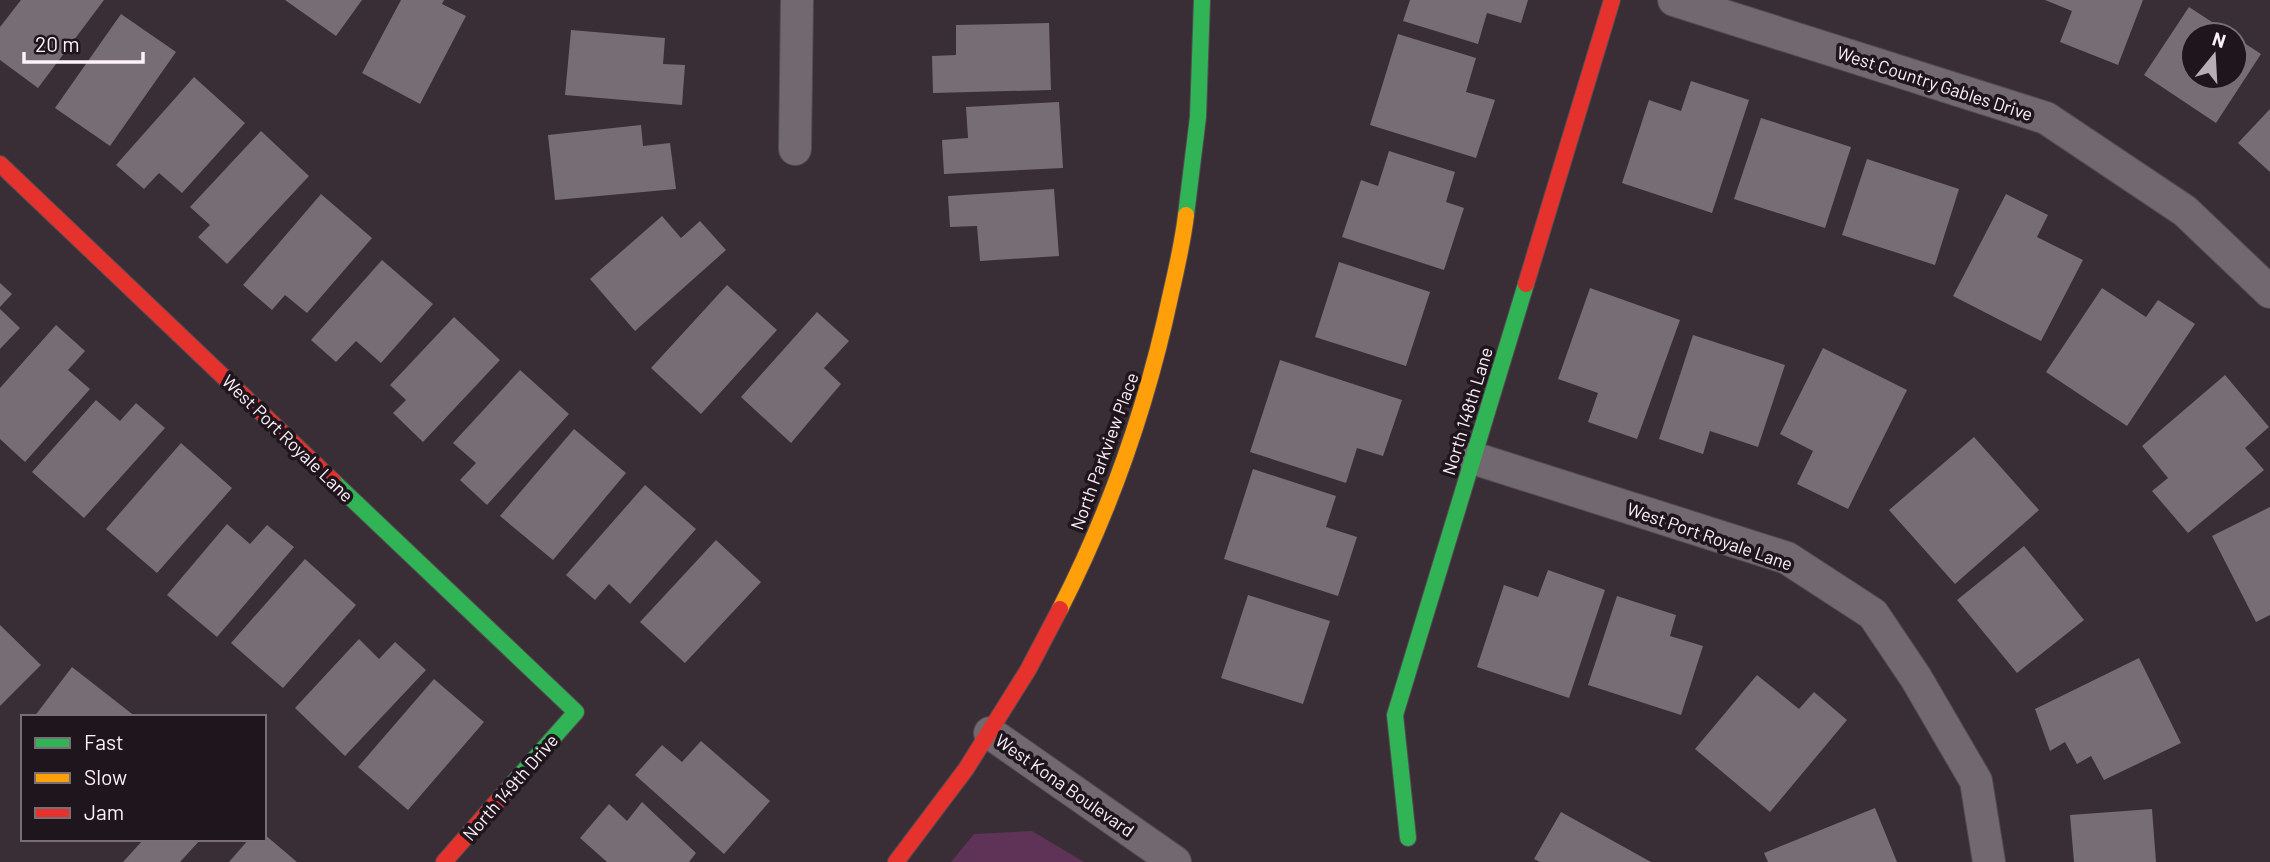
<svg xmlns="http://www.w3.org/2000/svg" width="2270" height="862" viewBox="0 0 2270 862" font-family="Barlow,sans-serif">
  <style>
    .green { fill: #5f3357 }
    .building { fill: #776d74 }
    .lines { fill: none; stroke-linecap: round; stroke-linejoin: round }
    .street-casing { stroke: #544b52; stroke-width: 34 }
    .fast-casing { stroke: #544b52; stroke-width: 18 }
    .slow-casing { stroke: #544b52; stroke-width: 18 }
    .jam-casing { stroke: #544b52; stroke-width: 18 }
    .street { stroke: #71696f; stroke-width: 32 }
    .fast { stroke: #30b455; stroke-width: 16 }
    .slow { stroke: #ff9f0a; stroke-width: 16 }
    .jam { stroke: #e5322d; stroke-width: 16 }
    .labels { text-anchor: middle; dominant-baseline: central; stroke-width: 7; stroke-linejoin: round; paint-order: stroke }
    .street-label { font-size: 18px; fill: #fef1fa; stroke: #1f161d }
  </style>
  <rect width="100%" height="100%" fill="#392e36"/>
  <path class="green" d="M 1032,831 L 1084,862 L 951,862 L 974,834 Z"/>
  <path class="building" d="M 21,0 L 104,0 L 38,88 L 0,60 L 0,27 Z
    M 285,0 L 362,0 L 336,36 Z
    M 401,0 L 444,0 L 442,4 L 466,16 L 420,104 L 362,73 Z
    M 1410,0 L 1528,0 L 1521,23 L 1487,13 L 1478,44 L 1403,21 Z
    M 2045,0 L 2143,0 L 2118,65 L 2060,42 L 2072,11 Z
    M 2189,7 L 2232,35 L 2193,35 L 2193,77 L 2235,77 L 2235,37 L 2261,54 L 2216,123 L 2144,75 Z
    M 121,14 L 176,52 L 110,146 L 55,108 Z
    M 1049,23 L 1051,90 L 933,93 L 932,56 L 956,55 L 956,25 Z
    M 571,30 L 665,38 L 663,64 L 685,65 L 682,105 L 565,95 Z
    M 1398,34 L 1476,58 L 1466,92 L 1495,100 L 1476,158 L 1370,125 Z
    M 194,77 L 245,123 L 182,193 L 159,173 L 144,189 L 116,165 Z
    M 1691,81 L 1749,100 L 1712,213 L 1622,183 L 1649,100 L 1681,111 Z
    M 1059,102 L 1063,168 L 944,174 L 942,140 L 968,138 L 966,107 Z
    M 2270,109 L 2270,172 L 2238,143 Z
    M 1761,118 L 1851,147 L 1825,228 L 1734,199 Z
    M 641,125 L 643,146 L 670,143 L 676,189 L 555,200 L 548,135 Z
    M 261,131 L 309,176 L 227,264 L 198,237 L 210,225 L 190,207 Z
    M 1389,151 L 1455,172 L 1446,202 L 1464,208 L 1444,270 L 1342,237 L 1361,180 L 1378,186 Z
    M 1867,159 L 1959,189 L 1935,265 L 1842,235 Z
    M 1054,189 L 1059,256 L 980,261 L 977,226 L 950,227 L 948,196 Z
    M 321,194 L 372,238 L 307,313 L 285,295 L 272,310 L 243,285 Z
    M 2006,194 L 2048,215 L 2037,237 L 2083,260 L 2041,341 L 1953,296 Z
    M 662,216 L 681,238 L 700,221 L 726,250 L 635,331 L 590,279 Z
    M 382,260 L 433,304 L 381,363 L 356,341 L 336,362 L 311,340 Z
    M 1339,262 L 1430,292 L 1406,366 L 1315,337 Z
    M 0,283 L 12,294 L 0,307 Z
    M 727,285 L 777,330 L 701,414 L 651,368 Z
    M 1590,288 L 1680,320 L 1637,439 L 1588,422 L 1598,393 L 1558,379 Z
    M 2102,288 L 2146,317 L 2158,300 L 2195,324 L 2127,426 L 2046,372 Z
    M 0,309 L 20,328 L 0,349 Z
    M 817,312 L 849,341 L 824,368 L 841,384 L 791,443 L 741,397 Z
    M 454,317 L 500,360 L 423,442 L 393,413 L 406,400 L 390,385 Z
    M 56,325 L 85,351 L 68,370 L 90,389 L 25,462 L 0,439 L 0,388 Z
    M 1693,335 L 1785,365 L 1758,447 L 1710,431 L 1703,454 L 1659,439 Z
    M 1823,348 L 1907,390 L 1848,509 L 1797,484 L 1813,451 L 1780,434 Z
    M 1280,360 L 1402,400 L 1383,456 L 1357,448 L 1346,483 L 1250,452 Z
    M 520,370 L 569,414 L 487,505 L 460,480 L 476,463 L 453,443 Z
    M 2225,375 L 2269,427 L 2245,448 L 2264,470 L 2188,533 L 2152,491 L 2168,478 L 2142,446 Z
    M 96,400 L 120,421 L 136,403 L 165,428 L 84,518 L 32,472 Z
    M 574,429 L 626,473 L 553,560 L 500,516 Z
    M 1974,437 L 2039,510 L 1955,584 L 1889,510 Z
    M 181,443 L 232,488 L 157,573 L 106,529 Z
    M 1253,469 L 1336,496 L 1326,527 L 1357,537 L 1338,596 L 1224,559 Z
    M 645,485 L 696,529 L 630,604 L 609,584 L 595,600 L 566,575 Z
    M 2270,507 L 2270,615 L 2256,622 L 2212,536 Z
    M 227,524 L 250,544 L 267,525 L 294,547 L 217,637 L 167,595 Z
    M 716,540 L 761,582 L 685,663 L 640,622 Z
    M 2024,546 L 2084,620 L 2017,673 L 1957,600 Z
    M 305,559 L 356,605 L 283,688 L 231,643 Z
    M 1548,570 L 1605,590 L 1569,698 L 1477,667 L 1504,585 L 1538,597 Z
    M 1248,595 L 1330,621 L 1303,704 L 1221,678 Z
    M 1617,596 L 1676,615 L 1670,636 L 1703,646 L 1681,715 L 1588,685 Z
    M 0,625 L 41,665 L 0,706 Z
    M 359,639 L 379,659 L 395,642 L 426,670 L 345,756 L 295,708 Z
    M 2139,658 L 2181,743 L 2104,780 L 2091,756 L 2077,764 L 2065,742 L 2050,751 L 2035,709 Z
    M 72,667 L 136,717 L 34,717 Z
    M 1757,675 L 1799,709 L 1814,692 L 1847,720 L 1770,812 L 1695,749 Z
    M 434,679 L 484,722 L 408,810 L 358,767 Z
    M 701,741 L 770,801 L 724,854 L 635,775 L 662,745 L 682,762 Z
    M 642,802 L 696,853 L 689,862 L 607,862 L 580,838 L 609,804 L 627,821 Z
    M 1875,808 L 1897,862 L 1768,862 L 1764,853 Z
    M 2152,809 L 2156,862 L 2074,862 L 2070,815 Z
    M 1561,812 L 1651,862 L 1540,862 L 1534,859 Z
    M 264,834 L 297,862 L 229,862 L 249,839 L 264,839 Z
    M 144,839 L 201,839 L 180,862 L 123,862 Z"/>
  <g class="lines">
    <defs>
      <path id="street" d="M 1674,0 L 2046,118 L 2185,211 L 2270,292
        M 795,149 L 797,0
        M 1473,458 L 1787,558 L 1873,614 L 1916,678 L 1976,781 L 1989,862
        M 990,733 L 1175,862"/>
      <path id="fast" d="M 1186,215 L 1198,117 L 1202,0
        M 333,481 L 576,712 L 507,790
        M 1408,838 L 1395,715 L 1526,284"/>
      <path id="slow" d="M 1060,609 C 1111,509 1148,402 1171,293 C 1177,267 1183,241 1186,215"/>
      <path id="jam" d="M 0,164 L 333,481
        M 1526,284 L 1612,0
        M 444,862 L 507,790
        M 896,862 L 966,769 L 1028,670 L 1060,609"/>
    </defs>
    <use href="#street" class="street-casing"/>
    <use href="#fast" class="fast-casing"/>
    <use href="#slow" class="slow-casing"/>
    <use href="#jam" class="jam-casing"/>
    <use href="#street" class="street"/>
    <use href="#fast" class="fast"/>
    <use href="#slow" class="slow"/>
    <use href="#jam" class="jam"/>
  </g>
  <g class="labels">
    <g class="street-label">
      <text transform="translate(1935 83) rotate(18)">West Country Gables Drive</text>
      <text transform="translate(1467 411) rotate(-73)">North 148th Lane</text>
      <text transform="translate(288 438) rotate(44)">West Port Royale Lane</text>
      <text transform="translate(1104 451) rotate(-70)">North Parkview Place</text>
      <text transform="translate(1710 536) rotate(19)">West Port Royale Lane</text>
      <text transform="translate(1065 785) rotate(35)">West Kona Boulevard</text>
      <text transform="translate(510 787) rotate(-49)">North 149th Drive</text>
    </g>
  </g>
  <rect x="21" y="715" width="245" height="126" fill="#1f161d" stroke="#786e75" stroke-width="2"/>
  <rect x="35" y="738" width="35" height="10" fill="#30b455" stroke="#786e75" stroke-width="2"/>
  <text x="84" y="750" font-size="21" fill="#fef1fa">Fast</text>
  <rect x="35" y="773" width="35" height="10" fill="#ff9f0a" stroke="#786e75" stroke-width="2"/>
  <text x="84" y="785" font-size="21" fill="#fef1fa">Slow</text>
  <rect x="35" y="808" width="35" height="10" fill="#e5322d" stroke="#786e75" stroke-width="2"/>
  <text x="84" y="820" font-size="21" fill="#fef1fa">Jam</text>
  <g transform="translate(2214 56) rotate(18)"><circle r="33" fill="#1f161d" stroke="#786e75" stroke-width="2"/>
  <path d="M0-5L12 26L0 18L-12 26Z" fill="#b9adb5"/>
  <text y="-10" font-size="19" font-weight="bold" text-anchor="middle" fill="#fef1fa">N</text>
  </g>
  <path d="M24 52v10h119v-10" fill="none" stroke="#fef1fa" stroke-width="3.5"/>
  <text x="35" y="52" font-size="21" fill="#fef1fa" stroke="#1f161d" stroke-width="5" paint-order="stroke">20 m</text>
</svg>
